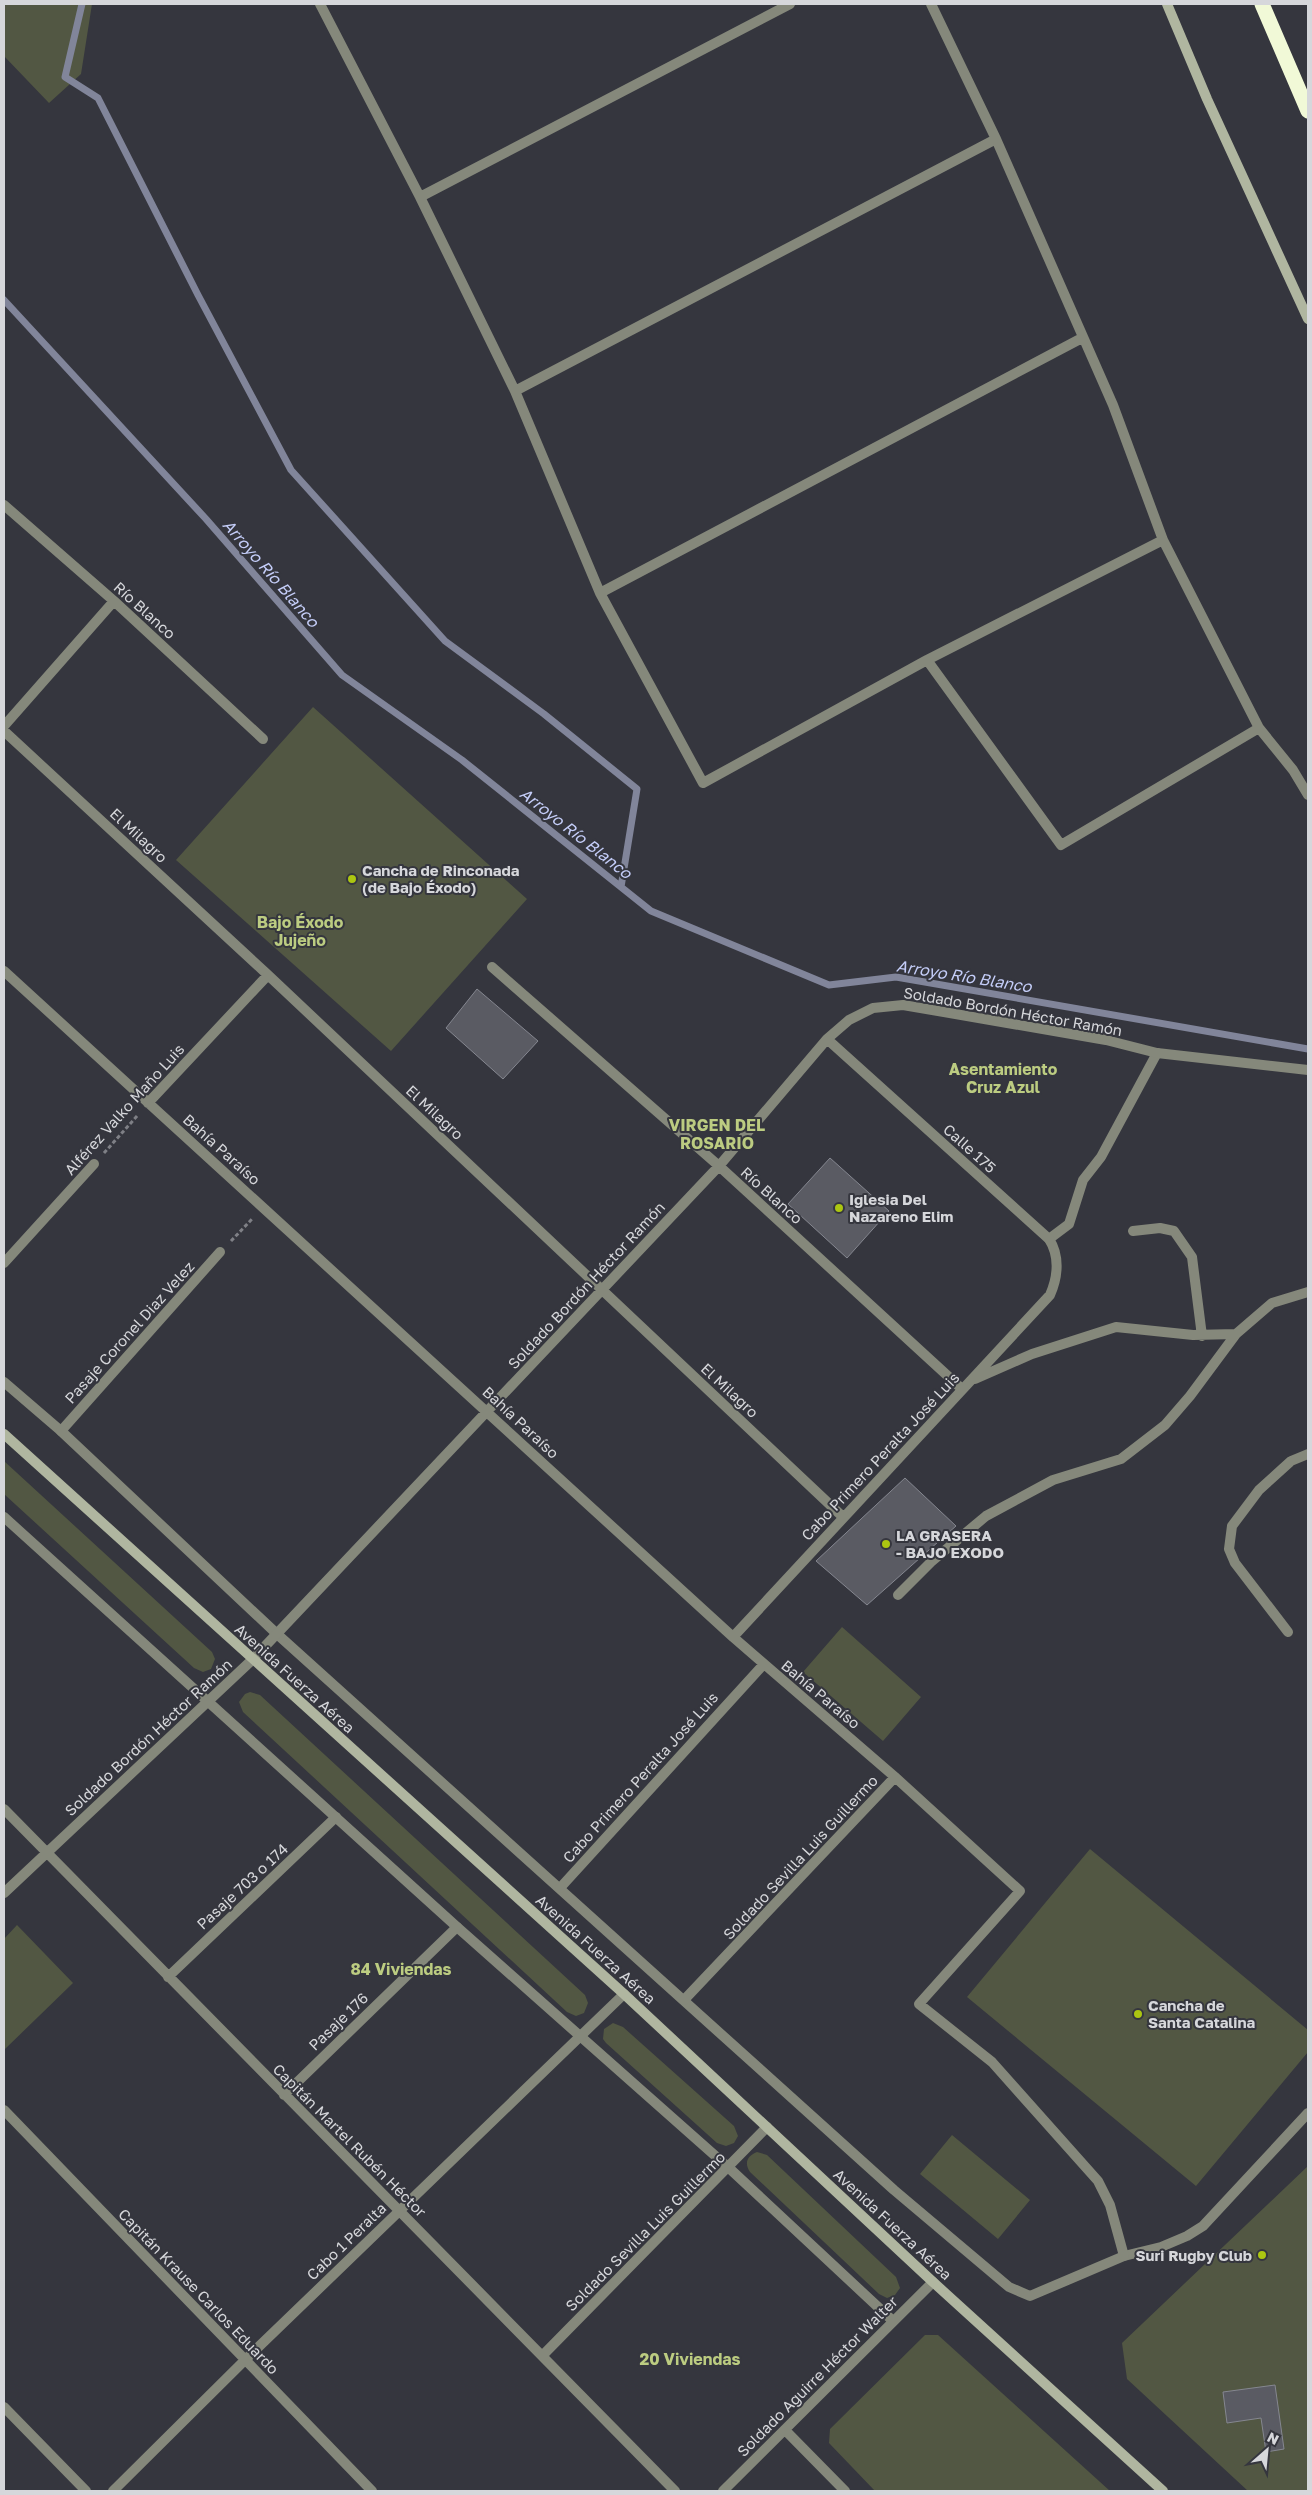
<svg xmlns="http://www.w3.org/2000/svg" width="1312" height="2495" viewBox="0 0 1312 2495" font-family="'Golos Text',sans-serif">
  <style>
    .green { fill: #525743 }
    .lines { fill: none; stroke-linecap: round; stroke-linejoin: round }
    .stream { stroke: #81859a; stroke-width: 7 }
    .building { fill: #5a5b63; stroke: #858790 }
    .path { stroke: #7f8086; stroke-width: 3; stroke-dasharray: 4 2.5; stroke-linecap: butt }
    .lane { stroke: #85887b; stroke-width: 10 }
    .street { stroke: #85887b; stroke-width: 10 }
    .secondary { stroke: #b0b6a0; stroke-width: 10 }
    .highway { stroke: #f1f9d7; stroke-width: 15 }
    .poi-dot { fill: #acc611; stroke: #35363e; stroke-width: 2 }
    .labels { text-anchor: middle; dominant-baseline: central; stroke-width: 4; stroke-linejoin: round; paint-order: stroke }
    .street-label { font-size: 15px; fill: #d6d7db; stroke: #35363e }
    .poi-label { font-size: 15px; font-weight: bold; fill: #d6d7db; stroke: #35363e; text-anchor: start }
    .water-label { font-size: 16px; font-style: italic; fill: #c4cdf8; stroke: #35363e }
    .neighbourhood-label { font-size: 16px; font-weight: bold; fill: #bccc81; stroke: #35363e }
  </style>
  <rect width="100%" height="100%" fill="#35363e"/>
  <path class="green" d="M 4,4 L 92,4 L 81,74 L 49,103 L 4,56 Z
    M 313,707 L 527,899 L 391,1051 L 176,860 Z
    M 4,1461 L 212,1652 L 215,1659 L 211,1669 L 203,1672 L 194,1668 L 4,1494 Z
    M 842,1627 L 921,1697 L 883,1741 L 803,1672 Z
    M 250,1692 L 260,1695 L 585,1995 L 588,2003 L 584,2013 L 576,2016 L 567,2012 L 243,1712 L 239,1702 L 245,1694 Z
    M 1090,1849 L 1308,2030 L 1308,2052 L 1196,2186 L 967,1997 Z
    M 17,1925 L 73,1983 L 4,2050 L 4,1939 Z
    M 613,2023 L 623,2027 L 734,2126 L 738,2136 L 734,2143 L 726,2146 L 717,2143 L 606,2043 L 603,2039 L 604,2029 Z
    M 952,2135 L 1030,2200 L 998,2239 L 920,2174 Z
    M 757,2152 L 767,2155 L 896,2277 L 900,2288 L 895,2295 L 887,2298 L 879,2294 L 750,2172 C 744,2163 747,2156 757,2152 Z
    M 1308,2166 L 1308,2491 L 1248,2491 L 1127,2379 L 1122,2343 Z
    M 925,2335 L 938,2335 L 1110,2491 L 875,2491 L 829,2443 L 830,2429 Z"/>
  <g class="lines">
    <path class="stream" d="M 82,4 L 65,77 L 98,98 L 198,295 L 291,470 L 445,641 L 544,714 L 637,789 L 621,887
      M 4,300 L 206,519 L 342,675 L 462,760 L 651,911 L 829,985 L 896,977 L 1308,1049"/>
  </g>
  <path class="building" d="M 477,989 L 538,1041 L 503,1079 L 446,1028 Z
    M 830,1158 L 889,1211 L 847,1258 L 788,1204 Z
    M 905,1478 L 956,1526 L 867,1605 L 816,1561 Z
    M 1275,2385 L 1284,2449 L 1266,2452 L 1261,2418 L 1227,2423 L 1223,2392 Z"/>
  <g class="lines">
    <path class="path" d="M 104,1153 L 138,1115
      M 231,1241 L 253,1218"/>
    <path class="lane" d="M 1049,1239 L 1069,1224 L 1083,1180 L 1101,1157 L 1157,1053
      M 4,1382 L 61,1431 L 277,1634 L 894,2190 L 1009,2287 L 1030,2296 L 1124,2256 L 1161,2247 L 1187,2236 L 1203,2226 L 1308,2113
      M 4,1517 L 457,1927 L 729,2168 L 893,2321"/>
    <path class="street" d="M 320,4 L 420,197 L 515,391 L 600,593 L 703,783 L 927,660 L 1163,540
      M 931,4 L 996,139 L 1113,405 L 1163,540 L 1259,728 L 1293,770 L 1308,795
      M 420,197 L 790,4
      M 515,391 L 996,139
      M 4,505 L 114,601 L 263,739
      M 600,593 L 1082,338
      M 927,660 L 1061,845 L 1259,728
      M 4,726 L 114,601
      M 4,731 L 268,975 L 843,1517
      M 492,967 L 719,1166 L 962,1389
      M 4,971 L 733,1637 L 895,1777 L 1020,1891 L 919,2004 L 992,2062 L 1098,2181 L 1110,2205 L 1124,2256
      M 148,1103 L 268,975
      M 1133,1231 L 1160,1228 L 1174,1231 L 1192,1257 L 1202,1336
      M 4,1263 L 94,1164
      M 975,1379 L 1032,1354 L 1116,1327 L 1193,1335 L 1236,1334
      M 61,1431 L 220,1252
      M 898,1595 L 931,1562 L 986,1516 L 1053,1480 L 1121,1459 L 1165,1425 L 1190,1396 L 1236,1334 L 1272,1303 L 1308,1292
      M 1288,1632 L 1235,1563 L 1229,1549 L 1232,1526 L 1259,1490 L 1291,1461 L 1308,1454
      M 733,1637 L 1050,1295 C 1058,1277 1060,1256 1049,1239 L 827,1039
      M 4,1809 L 675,2491
      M 560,1888 L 763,1665
      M 4,1893 L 252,1660 L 719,1166 L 827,1039 L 849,1020 L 873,1008 L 903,1005 L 1106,1040 L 1157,1053 L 1308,1070
      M 168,1977 L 336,1817
      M 684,2000 L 895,1777
      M 284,2095 L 457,1927
      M 4,2110 L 372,2491
      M 543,2355 L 767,2127
      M 4,2407 L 86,2491
      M 785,2430 L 845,2491
      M 113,2491 L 245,2360 L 624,1994
      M 723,2491 L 933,2282"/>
    <path class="secondary" d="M 1167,4 L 1207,99 L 1308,319
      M 4,1434 L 624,1994 L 933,2282 L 1163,2491"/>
    <path class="highway" d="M 1262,4 L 1308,111"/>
  </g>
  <g class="poi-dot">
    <circle cx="352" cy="879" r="5"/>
    <circle cx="839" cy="1208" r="5"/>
    <circle cx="886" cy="1544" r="5"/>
    <circle cx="1138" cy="2014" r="5"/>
    <circle cx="1262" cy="2255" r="5"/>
  </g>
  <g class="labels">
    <g class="street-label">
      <text transform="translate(145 610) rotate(42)">Río Blanco</text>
      <text transform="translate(139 835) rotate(43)">El Milagro</text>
      <text transform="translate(1013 1011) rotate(10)">Soldado Bordón Héctor Ramón</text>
      <text transform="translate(124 1109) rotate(-48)">Alférez Valko Maño Luis</text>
      <text transform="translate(435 1112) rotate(43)">El Milagro</text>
      <text transform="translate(970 1148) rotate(42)">Calle 175</text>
      <text transform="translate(222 1149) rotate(42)">Bahía Paraíso</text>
      <text transform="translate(772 1195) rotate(42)">Río Blanco</text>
      <text transform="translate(586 1285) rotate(-47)">Soldado Bordón Héctor Ramón</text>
      <text transform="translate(129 1332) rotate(-48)">Pasaje Coronel Diaz Velez</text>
      <text transform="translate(730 1390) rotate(43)">El Milagro</text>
      <text transform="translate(521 1422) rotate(43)">Bahía Paraíso</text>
      <text transform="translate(880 1456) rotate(-47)">Cabo Primero Peralta José Luis</text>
      <text transform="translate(295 1678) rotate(42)">Avenida Fuerza Aérea</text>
      <text transform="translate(821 1694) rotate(40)">Bahía Paraíso</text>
      <text transform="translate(148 1737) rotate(-43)">Soldado Bordón Héctor Ramón</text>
      <text transform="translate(640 1777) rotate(-48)">Cabo Primero Peralta José Luis</text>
      <text transform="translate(800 1857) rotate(-47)">Soldado Sevilla Luis Guillermo</text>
      <text transform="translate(242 1886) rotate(-43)">Pasaje 703 o 174</text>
      <text transform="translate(596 1949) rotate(42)">Avenida Fuerza Aérea</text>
      <text transform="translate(338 2021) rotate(-44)">Pasaje 176</text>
      <text transform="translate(350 2140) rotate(45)">Capitán Martel Rubén Héctor</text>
      <text transform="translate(893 2224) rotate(43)">Avenida Fuerza Aérea</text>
      <text transform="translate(645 2231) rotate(-45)">Soldado Sevilla Luis Guillermo</text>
      <text transform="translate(346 2241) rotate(-44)">Cabo 1 Peralta</text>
      <text transform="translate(199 2291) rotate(46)">Capitán Krause Carlos Eduardo</text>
      <text transform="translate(817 2376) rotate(-45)">Soldado Aguirre Héctor Walter</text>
    </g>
    <g class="poi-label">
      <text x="362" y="870">Cancha de Rinconada<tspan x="362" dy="17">(de Bajo Éxodo)</tspan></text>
      <text x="849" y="1199">Iglesia Del<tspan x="849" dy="17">Nazareno Elim</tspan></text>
      <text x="896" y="1535">LA GRASERA<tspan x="896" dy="17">- BAJO EXODO</tspan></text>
      <text x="1148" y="2005">Cancha de<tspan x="1148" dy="17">Santa Catalina</tspan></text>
      <text x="1252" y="2255" text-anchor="end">Suri Rugby Club</text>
    </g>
    <g class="water-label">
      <text transform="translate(271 573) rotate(49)">Arroyo Río Blanco</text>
      <text transform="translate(576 833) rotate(38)">Arroyo Río Blanco</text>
      <text transform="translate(964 976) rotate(9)">Arroyo Río Blanco</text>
    </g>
    <g class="neighbourhood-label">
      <text x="300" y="922">Bajo Éxodo<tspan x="300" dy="18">Jujeño</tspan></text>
      <text x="1003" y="1069">Asentamiento<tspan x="1003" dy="18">Cruz Azul</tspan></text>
      <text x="717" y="1125">VIRGEN DEL<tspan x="717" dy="18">ROSARIO</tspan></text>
      <text x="401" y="1969">84 Viviendas</text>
      <text x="690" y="2359">20 Viviendas</text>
    </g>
  </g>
  <rect width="1312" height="2495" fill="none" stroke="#d6d7db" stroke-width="10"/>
  <g transform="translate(1267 2450) rotate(27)" stroke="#35363e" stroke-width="4" paint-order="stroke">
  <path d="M0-4L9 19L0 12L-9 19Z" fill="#d6d7db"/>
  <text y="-8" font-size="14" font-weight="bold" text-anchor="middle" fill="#d6d7db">N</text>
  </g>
</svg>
